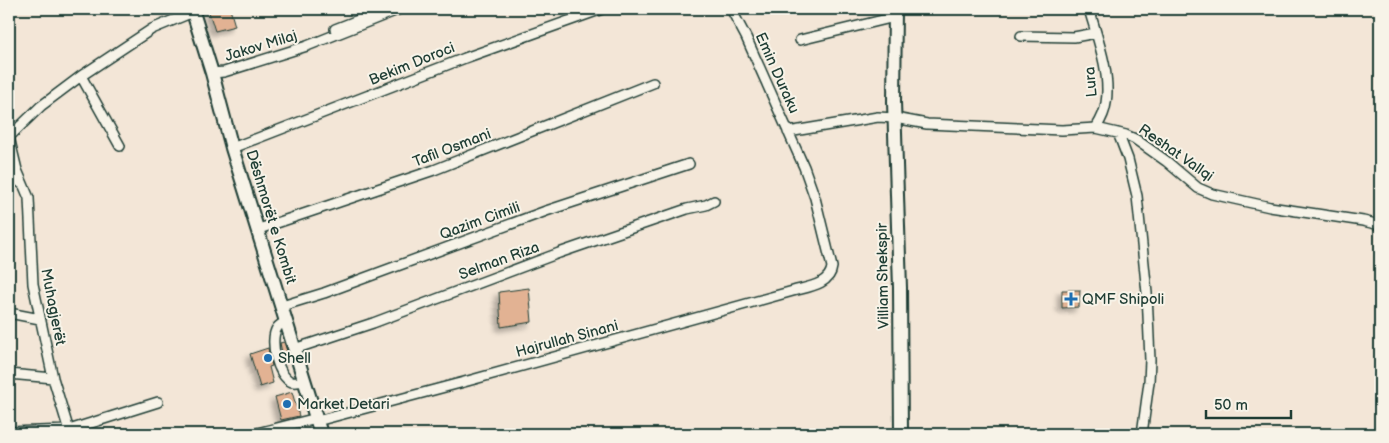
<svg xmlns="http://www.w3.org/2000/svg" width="1389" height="443" viewBox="0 0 1389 443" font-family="'Balsamiq Sans',sans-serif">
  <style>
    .building { fill: #e2b293; stroke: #1f3d34; filter: url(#shadow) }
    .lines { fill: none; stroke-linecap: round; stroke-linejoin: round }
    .street-casing { stroke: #1f3d34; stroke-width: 12 }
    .secondary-casing { stroke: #1f3d34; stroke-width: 16 }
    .street { stroke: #f7f3e8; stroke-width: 9 }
    .secondary { stroke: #f7f3e8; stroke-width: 12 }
    .poi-dot { fill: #1f6fb2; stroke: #f7f3e8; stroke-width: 2 }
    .labels { text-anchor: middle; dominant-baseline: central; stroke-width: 4; stroke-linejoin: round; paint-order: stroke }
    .street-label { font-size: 15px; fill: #1f3d34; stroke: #f7f3e8 }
    .poi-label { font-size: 15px; fill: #1f3d34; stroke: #f7f3e8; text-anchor: start }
  </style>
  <defs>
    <filter id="shadow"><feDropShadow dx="-4.5" dy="4.5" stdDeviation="2.5" flood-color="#0004"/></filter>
  </defs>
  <rect width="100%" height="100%" fill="#f3e6d7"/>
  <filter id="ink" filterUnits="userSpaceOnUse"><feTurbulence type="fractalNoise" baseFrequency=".02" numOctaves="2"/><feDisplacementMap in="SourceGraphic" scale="10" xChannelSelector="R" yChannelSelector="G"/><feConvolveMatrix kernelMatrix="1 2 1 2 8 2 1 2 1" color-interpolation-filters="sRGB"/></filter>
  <g filter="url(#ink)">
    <path class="building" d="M 208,9 L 230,9 L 235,26 L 215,31 Z
      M 529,288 L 532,322 L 501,327 L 499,292 Z
      M 1062,290 L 1080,290 L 1079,307 L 1062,308 Z
      M 284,342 L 290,360 L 284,362 L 280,343 Z
      M 268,348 L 272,366 L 269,367 L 273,383 L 260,387 L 250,354 Z
      M 292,392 L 299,416 L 281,420 L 275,397 Z"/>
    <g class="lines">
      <defs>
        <path id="street" d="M 1089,9 C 1097,37 1111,74 1106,103 C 1105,112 1101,120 1096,128
          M 335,29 L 371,15
          M 1021,36 L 1074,37 L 1096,33
          M 800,40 L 895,17
          M 212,73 L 224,72 L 307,46 L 400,9
          M 81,76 L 120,146
          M 788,132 L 878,117 L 895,118 L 927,124 L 1062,130 L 1096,128 L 1126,135 L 1135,139 L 1166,161 L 1198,188 L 1212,194 L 1270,207 L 1363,221 L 1380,225
          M 1118,133 L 1128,159 L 1137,196 L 1147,293 L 1150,360 L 1149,382 L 1142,434
          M 9,137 L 17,170 L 29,198 L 33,284 L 53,378 L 70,434
          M 9,137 L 41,106 L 81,76 L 152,29 L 193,12
          M 232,148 L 465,58 L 602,9
          M 9,173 L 22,184
          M 259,229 L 434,170 L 653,83
          M 282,306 L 324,293 L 546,211 L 689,164
          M 9,313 L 40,319
          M 287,322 C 283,323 279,325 277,328 C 269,340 277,377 292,382 C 296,383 300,382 304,381
          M 294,349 L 373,323 L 559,253 L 687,209 L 706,205 L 714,201
          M 9,374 L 53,378
          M 317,421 L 464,382 L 793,291 C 807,287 830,285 832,267 L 815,198 L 804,167 L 746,37 L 731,9
          M 9,432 L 69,430 L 158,402
          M 253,434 L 317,418"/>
        <path id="secondary" d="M 192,9 L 212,73 L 232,148 L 321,434
          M 895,9 L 894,102 L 900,288 L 901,434"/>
      </defs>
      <use href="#street" class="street-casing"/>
      <use href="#secondary" class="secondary-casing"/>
      <use href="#street" class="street"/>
      <use href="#secondary" class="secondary"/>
    </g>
  </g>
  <g class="poi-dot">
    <path d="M1068.5 291.5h5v5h5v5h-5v5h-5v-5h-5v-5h5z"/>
    <circle cx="268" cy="358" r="5"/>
    <circle cx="287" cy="404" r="5"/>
  </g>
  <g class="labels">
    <g class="street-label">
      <text transform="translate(261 46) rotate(-17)">Jakov Milaj</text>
      <text transform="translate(412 64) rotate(-22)">Bekim Doroci</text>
      <text transform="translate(777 73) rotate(66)">Emin Duraku</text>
      <text transform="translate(1091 82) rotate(-95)">Lura</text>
      <text transform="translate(452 148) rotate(-21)">Tafil Osmani</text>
      <text transform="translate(1176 153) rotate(35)">Reshat Vallqi</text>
      <text transform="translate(271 217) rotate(73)">Dëshmorët e Kombit</text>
      <text transform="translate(480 221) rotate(-20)">Qazim Cimili</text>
      <text transform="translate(499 261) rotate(-20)">Selman Riza</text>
      <text transform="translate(883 276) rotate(-91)">Villiam Shekspir</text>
      <text transform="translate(53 307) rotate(79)">Muhagjerët</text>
      <text transform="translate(567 339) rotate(-15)">Hajrullah Sinani</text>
    </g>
    <g class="poi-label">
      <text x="1082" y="299">QMF Shipoli</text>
      <text x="278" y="358">Shell</text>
      <text x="297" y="404">Market Detari</text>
    </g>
  </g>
  <rect width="1389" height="443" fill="none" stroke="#f7f3e8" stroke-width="30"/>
  <rect x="15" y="15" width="1359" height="413" fill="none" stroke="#1f3d34" stroke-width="2" filter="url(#ink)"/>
  <path d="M1206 410v8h85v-8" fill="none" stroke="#1f3d34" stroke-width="2.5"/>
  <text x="1214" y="410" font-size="15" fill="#1f3d34" stroke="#f7f3e8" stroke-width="4" paint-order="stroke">50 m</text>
</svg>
